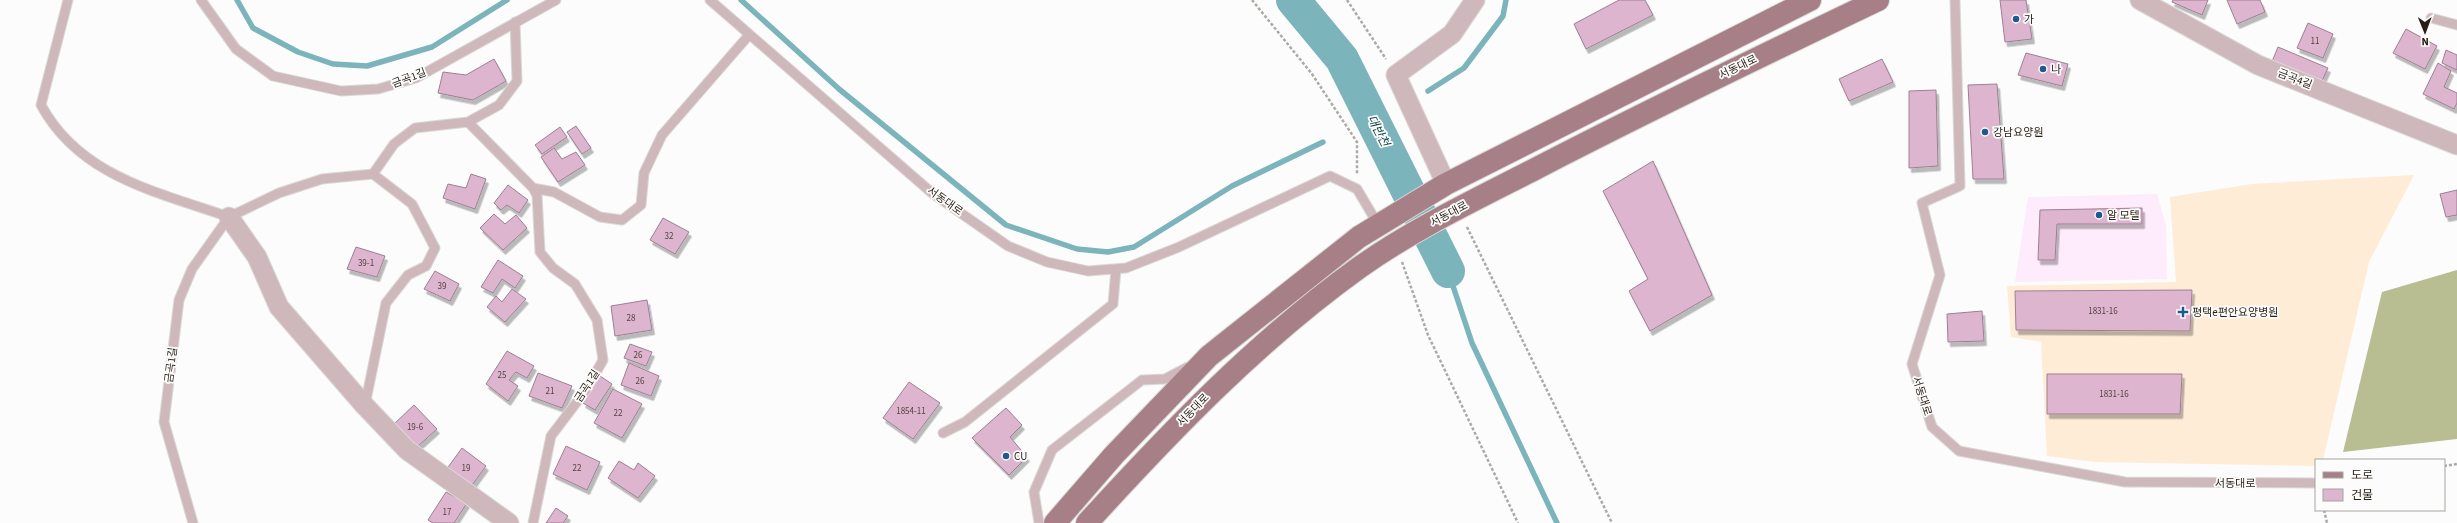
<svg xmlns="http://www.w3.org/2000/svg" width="2457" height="523" viewBox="0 0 2457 523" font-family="'Source Sans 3','Noto Sans KR',sans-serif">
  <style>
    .commercial { fill: #feebfb }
    .built { fill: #feecd7 }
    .forest { fill: #b8bd92 }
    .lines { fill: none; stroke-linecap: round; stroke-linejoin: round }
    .stream { stroke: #7cb4bc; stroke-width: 5.5 }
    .river { stroke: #7cb4bc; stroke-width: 34 }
    .building { fill: #deb5cf; stroke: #9d7f92; filter: url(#shadow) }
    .service-casing { stroke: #dad9d7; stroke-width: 11 }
    .minor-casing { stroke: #dad9d7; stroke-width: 21 }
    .primary-casing { stroke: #dad9d7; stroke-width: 24 }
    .path { stroke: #adaaa5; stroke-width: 2.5; stroke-dasharray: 3 2; stroke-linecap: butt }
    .service { stroke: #cfb8bc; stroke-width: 9 }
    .minor { stroke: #cfb8bc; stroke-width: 19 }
    .primary { stroke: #a78087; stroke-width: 22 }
    .poi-dot { fill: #205990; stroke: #fcfcfc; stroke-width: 1.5 }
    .labels { text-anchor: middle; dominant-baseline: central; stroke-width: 3.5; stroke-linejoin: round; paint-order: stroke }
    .number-label { font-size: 9px; fill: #554443 }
    .poi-label { font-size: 11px; fill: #271f14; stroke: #fcfcfc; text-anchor: start }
    .street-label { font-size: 11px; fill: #271f14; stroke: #fcfcfc }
    .water-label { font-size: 12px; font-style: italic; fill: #11444b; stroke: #fcfcfc }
  </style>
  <defs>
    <filter id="shadow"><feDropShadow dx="2.5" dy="4.5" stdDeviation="0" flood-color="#0004"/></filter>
  </defs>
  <rect width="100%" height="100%" fill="#fcfcfc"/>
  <path class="commercial" d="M 2157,194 L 2166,225 L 2167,279 L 2015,282 L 2028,197 Z"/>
  <path class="built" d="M 2414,175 L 2369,262 L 2323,460 L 2316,460 L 2316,466 L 2095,462 L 2047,456 L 2041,342 L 2011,337 L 2007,286 L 2176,282 L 2170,197 L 2252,184 Z"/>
  <path class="forest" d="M 2457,270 L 2457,439 L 2343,452 L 2382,292 Z"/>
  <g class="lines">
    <path class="stream" d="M 237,0 L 253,28 L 298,52 L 333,64 L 367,66 L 432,47 L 507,0
      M 741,0 L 839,89 L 1006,225 L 1077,249 L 1108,252 L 1134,247 L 1232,186 L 1323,142
      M 1428,91 L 1464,68 L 1503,16 L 1506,0
      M 1448,271 L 1472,343 L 1557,523"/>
    <path class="river" d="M 1293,0 L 1342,59 L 1448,271"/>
  </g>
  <path class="building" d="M 1619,0 L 1645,0 L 1653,15 L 1586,49 L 1574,24 Z
    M 2000,0 L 2026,0 L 2032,39 L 2005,42 Z
    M 2173,0 L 2208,0 L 2202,15 L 2172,2 Z
    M 2227,0 L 2260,0 L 2265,12 L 2237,24 Z
    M 2308,23 L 2333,34 L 2323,58 L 2297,48 Z
    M 2406,29 L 2437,46 L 2425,69 L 2393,53 Z
    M 2278,47 L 2328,68 L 2321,83 L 2271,64 Z
    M 2446,50 L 2457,55 L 2457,70 L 2442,63 Z
    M 2026,53 L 2068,64 L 2062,86 L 2018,75 Z
    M 494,59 L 506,81 L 473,100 L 438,93 L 443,72 L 466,75 Z
    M 1882,59 L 1893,82 L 1849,101 L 1839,79 Z
    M 2438,63 L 2451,71 L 2444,87 L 2457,93 L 2457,103 L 2454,109 L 2423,94 Z
    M 1997,84 L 2004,179 L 1973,179 L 1968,85 Z
    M 1936,90 L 1938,166 L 1909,168 L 1909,91 Z
    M 576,126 L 591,148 L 582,154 L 567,132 Z
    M 560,127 L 567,137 L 542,154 L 535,145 Z
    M 554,148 L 562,159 L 576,152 L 585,165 L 558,182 L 541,157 Z
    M 1653,161 L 1712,295 L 1650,331 L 1629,291 L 1648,279 L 1603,191 Z
    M 471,174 L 486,179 L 475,209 L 443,198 L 448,184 L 466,188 Z
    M 508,185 L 528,200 L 519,213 L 507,205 L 501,210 L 494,203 Z
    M 2457,190 L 2457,215 L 2446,217 L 2440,194 Z
    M 2142,208 L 2142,224 L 2057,224 L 2055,260 L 2038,260 L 2040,210 Z
    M 494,214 L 505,224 L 516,215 L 527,228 L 503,250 L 480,228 Z
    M 663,218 L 689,232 L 675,254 L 650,240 Z
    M 356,247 L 385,256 L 377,277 L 347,269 Z
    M 498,260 L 523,276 L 515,288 L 502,279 L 493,293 L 481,287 Z
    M 435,271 L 459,284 L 450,301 L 424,289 Z
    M 512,289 L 526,299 L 505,322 L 487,307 L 496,296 L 502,302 Z
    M 2192,290 L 2190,331 L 2016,330 L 2015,291 Z
    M 647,300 L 652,330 L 615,336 L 611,306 Z
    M 1982,311 L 1984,341 L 1948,342 L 1947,314 Z
    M 630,344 L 652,352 L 646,366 L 624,358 Z
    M 507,351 L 534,366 L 527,378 L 516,372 L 509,380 L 518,386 L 508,401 L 486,384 Z
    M 629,363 L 659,376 L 651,396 L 621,385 Z
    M 538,373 L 572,386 L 562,408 L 529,396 Z
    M 2047,374 L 2182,374 L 2180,414 L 2047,414 Z
    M 600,376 L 612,384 L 595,410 L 583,403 Z
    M 909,382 L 940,403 L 913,439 L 883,418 Z
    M 613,389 L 642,404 L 622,438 L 594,423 Z
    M 414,405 L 437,429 L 417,447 L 393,425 Z
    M 1006,408 L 1022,425 L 1010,437 L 1027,457 L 1009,475 L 972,438 Z
    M 566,446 L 600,462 L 587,490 L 553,474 Z
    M 462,448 L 486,466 L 470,488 L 446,470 Z
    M 619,461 L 634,470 L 638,463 L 655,476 L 638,498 L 608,478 Z
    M 446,492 L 467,503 L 454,523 L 433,523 L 428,520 Z
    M 556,508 L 568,516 L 563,523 L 546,523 Z"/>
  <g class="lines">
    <defs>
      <path id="service" d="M 68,0 L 41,105 C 80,177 158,192 229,217
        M 201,0 L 236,49 L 273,76 L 341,91 L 378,89 L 416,78 L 556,0
        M 710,0 L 932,193 L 1008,246 L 1047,262 L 1088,271 L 1126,268 L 1179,247 L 1330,176 L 1357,189 L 1379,226
        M 1955,0 L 1960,186 L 1922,203 L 1940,275 L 1912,364 L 1932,427 L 1959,451 L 2125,482 L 2316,483
        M 2431,18 L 2457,25
        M 468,122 L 533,188 L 537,195 L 540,252 L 553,268 L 575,284 L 597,320 L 603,360 L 586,390 L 551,436 L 533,523
        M 533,188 L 554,192 L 600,217 L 622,220 L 641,205 L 644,173 L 662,135 L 749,35
        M 365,405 L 386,303 L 408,275 L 426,266 L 435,248 L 412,204 L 373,174
        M 943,433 L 965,422 L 1113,304 L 1116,269
        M 193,523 L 164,422 L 179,300 L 192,269 L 229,217 L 279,193 L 322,179 L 373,174 L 394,144 L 415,128 L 468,122 L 499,105 L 517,81 L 515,22
        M 1039,523 L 1034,492 L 1052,450 L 1142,380 L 1165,379 L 1188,367"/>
      <path id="minor" d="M 2140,0 L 2258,65 L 2457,145
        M 1446,184 L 1396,75 L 1452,34 L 1475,0
        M 229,217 L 257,257 L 279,307 L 365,406 L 407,450 L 509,523"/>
      <path id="primary" d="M 1055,523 L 1114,455 L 1209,356 L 1359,237 L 1446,184 L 1810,0
        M 1087,523 C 1171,431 1258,340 1360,267 C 1415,228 1477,199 1537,168 C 1649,110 1763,55 1878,0"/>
    </defs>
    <use href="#service" class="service-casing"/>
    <use href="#minor" class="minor-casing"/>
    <use href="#primary" class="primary-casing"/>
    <path class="path" d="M 1252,0 L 1312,74 L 1357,142 L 1357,174
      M 1347,0 L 1386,59
      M 1467,227 L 1612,523
      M 1402,262 L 1428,335 L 1518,523
      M 2444,466 L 2457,464
      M 2324,510 L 2327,523"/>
    <use href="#service" class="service"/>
    <use href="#minor" class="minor"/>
    <use href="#primary" class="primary"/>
  </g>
  <g class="poi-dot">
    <circle cx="2016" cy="19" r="4"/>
    <circle cx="2043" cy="69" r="4"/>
    <circle cx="1985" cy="132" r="4"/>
    <circle cx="2099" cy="215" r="4"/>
    <path d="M2181 306h4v4h4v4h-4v4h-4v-4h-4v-4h4z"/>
    <circle cx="1006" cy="456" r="4"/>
  </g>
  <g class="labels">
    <g class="number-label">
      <text x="2315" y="41">11</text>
      <text x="669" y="236">32</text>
      <text x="366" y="263">39-1</text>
      <text x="442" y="286">39</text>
      <text x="2103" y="311">1831-16</text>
      <text x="631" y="318">28</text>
      <text x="638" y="355">26</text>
      <text x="502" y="375">25</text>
      <text x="640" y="381">26</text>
      <text x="550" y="391">21</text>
      <text x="2114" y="394">1831-16</text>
      <text x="911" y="411">1854-11</text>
      <text x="618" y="413">22</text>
      <text x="415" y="427">19-6</text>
      <text x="466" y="468">19</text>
      <text x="577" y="468">22</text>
      <text x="447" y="512">17</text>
    </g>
    <g class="poi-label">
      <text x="2024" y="19">가</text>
      <text x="2051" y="69">나</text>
      <text x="1993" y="132">강남요양원</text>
      <text x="2107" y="215">알 모텔</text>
      <text x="2192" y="312">평택e편안요양병원</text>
      <text x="1014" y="456">CU</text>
    </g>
    <g class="street-label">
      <text transform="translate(1738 67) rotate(-26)">서동대로</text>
      <text transform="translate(409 78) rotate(-21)">금곡1길</text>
      <text transform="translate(2295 79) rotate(21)">금곡4길</text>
      <text transform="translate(945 201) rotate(36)">서동대로</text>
      <text transform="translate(1449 214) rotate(-28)">서동대로</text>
      <text transform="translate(171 365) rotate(-83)">금곡1길</text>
      <text transform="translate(587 386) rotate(-57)">금곡1길</text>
      <text transform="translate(1922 396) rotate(72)">서동대로</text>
      <text transform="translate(1193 410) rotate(-46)">서동대로</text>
      <text x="2235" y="483">서동대로</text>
    </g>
    <g class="water-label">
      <text transform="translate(1378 131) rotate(63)">대반천</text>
    </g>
  </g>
  <rect x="2315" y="459" width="130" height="52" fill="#fcfcfc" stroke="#a7a49f"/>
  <rect x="2323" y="472" width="20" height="6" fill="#a78087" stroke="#a7a49f"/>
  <text x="2351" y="479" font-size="12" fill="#271f14">도로</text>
  <rect x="2323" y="489" width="20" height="12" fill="#deb5cf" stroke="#a7a49f"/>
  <text x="2351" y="499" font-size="12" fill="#271f14">건물</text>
  <g transform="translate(2425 32) rotate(179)" stroke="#fcfcfc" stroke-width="3" paint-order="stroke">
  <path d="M0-3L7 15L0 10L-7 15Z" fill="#271f14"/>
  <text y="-6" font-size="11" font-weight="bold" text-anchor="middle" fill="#271f14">N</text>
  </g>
</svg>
